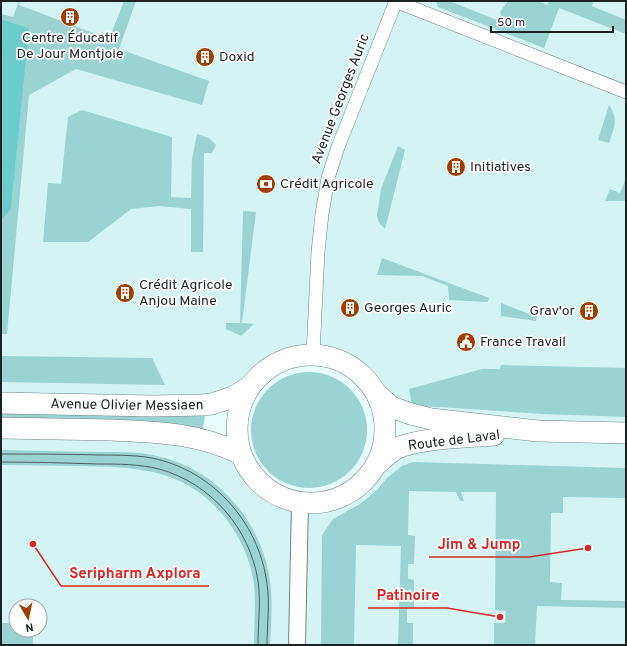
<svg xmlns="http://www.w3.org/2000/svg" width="627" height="646" viewBox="0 0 627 646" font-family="Overpass,sans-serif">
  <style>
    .built { fill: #d4f4f3; fill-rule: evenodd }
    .green { fill: #9ad3d1 }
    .forest { fill: #6bcccb }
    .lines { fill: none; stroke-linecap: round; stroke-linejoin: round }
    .minor-casing { stroke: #708483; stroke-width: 14 }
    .tertiary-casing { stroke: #708483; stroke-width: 18 }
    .primary-casing { stroke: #708483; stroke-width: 22 }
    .minor { stroke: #fff; stroke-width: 13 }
    .tertiary { stroke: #fff; stroke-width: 16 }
    .primary { stroke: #fff; stroke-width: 21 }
    .tram { stroke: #525d5d; stroke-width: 1 }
    .labels { text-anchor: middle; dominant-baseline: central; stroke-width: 3.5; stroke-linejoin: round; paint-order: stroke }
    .poi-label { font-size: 14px; fill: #1a2222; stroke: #fff; text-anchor: start }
    .street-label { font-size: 14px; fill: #1a2222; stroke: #fff }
    .leader { fill: none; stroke: #d62828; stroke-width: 1.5 }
    .callout-dot { fill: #d62828; stroke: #fff; stroke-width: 1.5 }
    .callout-label { font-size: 15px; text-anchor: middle; font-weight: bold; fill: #d62828; stroke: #fff; stroke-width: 3.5; stroke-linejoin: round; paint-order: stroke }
  </style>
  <rect width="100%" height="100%" fill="#e8fefd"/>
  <path class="built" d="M 1,1 L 626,1 L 626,645 L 1,645 L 1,430 L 101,430 L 241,454 L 253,475 L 267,488 L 290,501 L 310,503 L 332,500 L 349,493 L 359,485 L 368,477 L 376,466 L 396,449 L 535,432 L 431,419 L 377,394 L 366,378 L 348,364 L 331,357 L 313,354 L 295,356 L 274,364 L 256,378 L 249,387 L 212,404 L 1,403 ZM 16,606 L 40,606 L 40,630 L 16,630 Z"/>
  <path class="green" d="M 19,1 L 20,1 L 19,5 L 109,39 L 124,1 L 136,1 L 119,49 L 209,81 L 202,105 L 76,69 L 29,95 L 7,334 L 1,334 L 1,221 L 11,209 L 28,28 L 1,19 L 1,14 L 13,17 Z
    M 436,1 L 449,1 L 502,22 L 503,20 L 500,12 L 508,1 L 538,1 L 547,5 L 549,1 L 594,1 L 592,6 L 626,20 L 626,34 L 559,8 L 544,48 L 438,7 Z
    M 609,105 C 619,119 614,128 609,143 L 598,140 Z
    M 82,110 L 172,137 L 171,197 L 191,198 L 192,159 L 197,134 L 209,138 L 216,145 L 212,153 L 204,153 L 203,252 L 191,252 L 191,209 L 159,206 L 131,209 L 88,242 L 43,242 L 48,183 L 61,184 L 68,117 Z
    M 398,146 L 405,150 L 385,229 L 379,223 L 377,216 L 381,189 Z
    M 626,178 L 626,201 L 605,201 L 610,189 L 620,193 Z
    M 243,211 L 256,212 L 242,323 L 254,324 L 241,336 L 226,329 L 226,323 L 240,323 Z
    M 382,258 L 489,298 L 488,302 L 449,300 L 448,286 L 422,276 L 377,275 Z
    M 501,303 L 537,317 L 536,321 L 501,316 Z
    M 1,356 L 152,358 L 165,385 L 1,382 Z
    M 501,365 L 626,368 L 626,417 L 543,414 L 438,407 L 412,406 L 409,389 L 482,369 L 500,369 Z
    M251 430a58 58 0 1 1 116 0a58 58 0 1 1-116 0Z
    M 1,407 L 206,409 L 202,435 L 1,424 Z
    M 1,450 C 31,451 62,451 92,452 C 115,452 139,451 161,457 C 219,471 262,523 270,581 C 273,602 271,624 270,645 L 254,645 C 254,625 256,604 254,584 C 251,561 241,539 227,520 C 188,469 140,467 80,466 C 54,466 27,465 1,465 Z
    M 413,462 L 626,468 L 626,498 L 563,497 L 563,513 L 551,513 L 550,582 L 562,583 L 561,600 L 626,601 L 626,608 L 537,606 L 535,645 L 494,645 L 494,623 L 505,623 L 506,611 L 495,610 L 496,492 L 461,492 L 464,501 L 460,501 L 456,492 L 409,491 L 408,535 L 415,536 L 414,564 L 408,564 L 408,579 L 414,580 L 414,608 L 407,608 L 407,623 L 413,623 L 413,645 L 398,645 L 401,546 L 356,545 L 354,645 L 321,645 L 322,535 L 333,519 L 360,504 L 377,490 L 387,478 L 402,466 Z
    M 1,623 L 16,623 L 16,630 L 33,630 L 33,644 L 1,644 Z"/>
  <path class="forest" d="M 1,19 L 29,28 L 11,209 L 1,221 Z"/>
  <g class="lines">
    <defs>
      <path id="minor" d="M 395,1 L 626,92
        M 313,354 L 318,252 L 322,214 L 328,178 L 338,147 L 396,1"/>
      <path id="tertiary" d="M 297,645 L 300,502"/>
      <g id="primary">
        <circle cx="311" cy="429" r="74"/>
        <path d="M 377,394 L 391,407 L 411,414 L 431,419 L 538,431 L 626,433"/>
        <path id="s1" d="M 1,403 L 153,406 L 202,405 L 212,404 L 233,397 L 249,387"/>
        <path d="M 1,428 C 38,429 74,429 111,430 C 158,432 198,433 241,454"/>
        <path d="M 376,465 C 382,460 389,453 396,449 C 416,438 469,437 494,435"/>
      </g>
    </defs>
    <use href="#minor" class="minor-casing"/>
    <use href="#tertiary" class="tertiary-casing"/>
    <use href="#primary" class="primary-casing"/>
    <use href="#minor" class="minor"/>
    <use href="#tertiary" class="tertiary"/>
    <use href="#primary" class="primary"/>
    <path class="tram" d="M 1,454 C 33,454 66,454 98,455 C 114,455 131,455 146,457 C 210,467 259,521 267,584 C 270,604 267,625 267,645
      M 1,462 C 33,462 66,463 98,464 C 118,464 139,464 159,469 C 211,483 250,529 258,581 C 261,602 258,624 258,645"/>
  </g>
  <defs>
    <symbol id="building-disc" viewBox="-11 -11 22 22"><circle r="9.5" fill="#a03e00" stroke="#fff"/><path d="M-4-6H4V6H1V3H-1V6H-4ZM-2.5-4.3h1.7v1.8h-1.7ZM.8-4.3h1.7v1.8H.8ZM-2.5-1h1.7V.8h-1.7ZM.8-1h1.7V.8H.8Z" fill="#fff"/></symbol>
    <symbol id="bank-disc" viewBox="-11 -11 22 22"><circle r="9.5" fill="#a03e00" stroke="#fff"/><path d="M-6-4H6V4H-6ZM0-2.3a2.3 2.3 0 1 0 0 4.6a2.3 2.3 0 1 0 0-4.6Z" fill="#fff"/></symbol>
    <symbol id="civic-disc" viewBox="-11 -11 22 22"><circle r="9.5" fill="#a03e00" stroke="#fff"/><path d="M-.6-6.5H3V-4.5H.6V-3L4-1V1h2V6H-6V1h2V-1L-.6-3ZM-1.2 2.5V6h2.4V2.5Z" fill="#fff"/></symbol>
  </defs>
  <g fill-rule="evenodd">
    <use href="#building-disc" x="59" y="6" width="22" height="22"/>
    <use href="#building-disc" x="194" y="46" width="22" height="22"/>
    <use href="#building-disc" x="445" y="156" width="22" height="22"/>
    <use href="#bank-disc" x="255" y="173" width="22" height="22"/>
    <use href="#building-disc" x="114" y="282" width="22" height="22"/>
    <use href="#building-disc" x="339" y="297" width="22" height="22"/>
    <use href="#building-disc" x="578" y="300" width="22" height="22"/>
    <use href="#civic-disc" x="455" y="331" width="22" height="22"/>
  </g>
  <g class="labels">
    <g class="poi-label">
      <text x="70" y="38" text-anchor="middle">Centre Éducatif<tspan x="70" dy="16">De Jour Montjoie</tspan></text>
      <text x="219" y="57">Doxid</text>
      <text x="470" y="167">Initiatives</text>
      <text x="280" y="184">Crédit Agricole</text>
      <text x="139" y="285">Crédit Agricole<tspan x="139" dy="16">Anjou Maine</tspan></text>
      <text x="364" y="308">Georges Auric</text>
      <text x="575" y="311" text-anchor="end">Grav'or</text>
      <text x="480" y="342">France Travail</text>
    </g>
    <g class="street-label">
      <text transform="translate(341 99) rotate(-69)">Avenue Georges Auric</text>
      <text stroke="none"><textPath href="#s1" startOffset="126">Avenue Olivier Messiaen</textPath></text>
      <text transform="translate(454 441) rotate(-7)">Route de Laval</text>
    </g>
  </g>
  <path class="leader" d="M588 548L529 557H429M33 544L61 586H209M500 617L447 608H368"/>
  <g class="callout-dot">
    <circle cx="588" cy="548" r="4"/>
    <circle cx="33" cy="544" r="4"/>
    <circle cx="500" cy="617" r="4"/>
  </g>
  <g class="callout-label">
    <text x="479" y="549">Jim &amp; Jump</text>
    <text x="135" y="578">Seripharm Axplora</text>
    <text x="408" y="600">Patinoire</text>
  </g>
  <rect width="627" height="646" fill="none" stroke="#1a2222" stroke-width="4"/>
  <g transform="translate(28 618) rotate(171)"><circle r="19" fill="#ffffff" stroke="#a3a7a7"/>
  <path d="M0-3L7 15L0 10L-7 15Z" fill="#a03e00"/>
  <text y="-6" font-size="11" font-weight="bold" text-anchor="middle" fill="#1a2222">N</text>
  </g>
  <path d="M491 26v6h122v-6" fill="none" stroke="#1a2222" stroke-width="2"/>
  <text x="497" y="26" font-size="12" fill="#1a2222" stroke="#ffffff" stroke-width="3" paint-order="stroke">50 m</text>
</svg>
